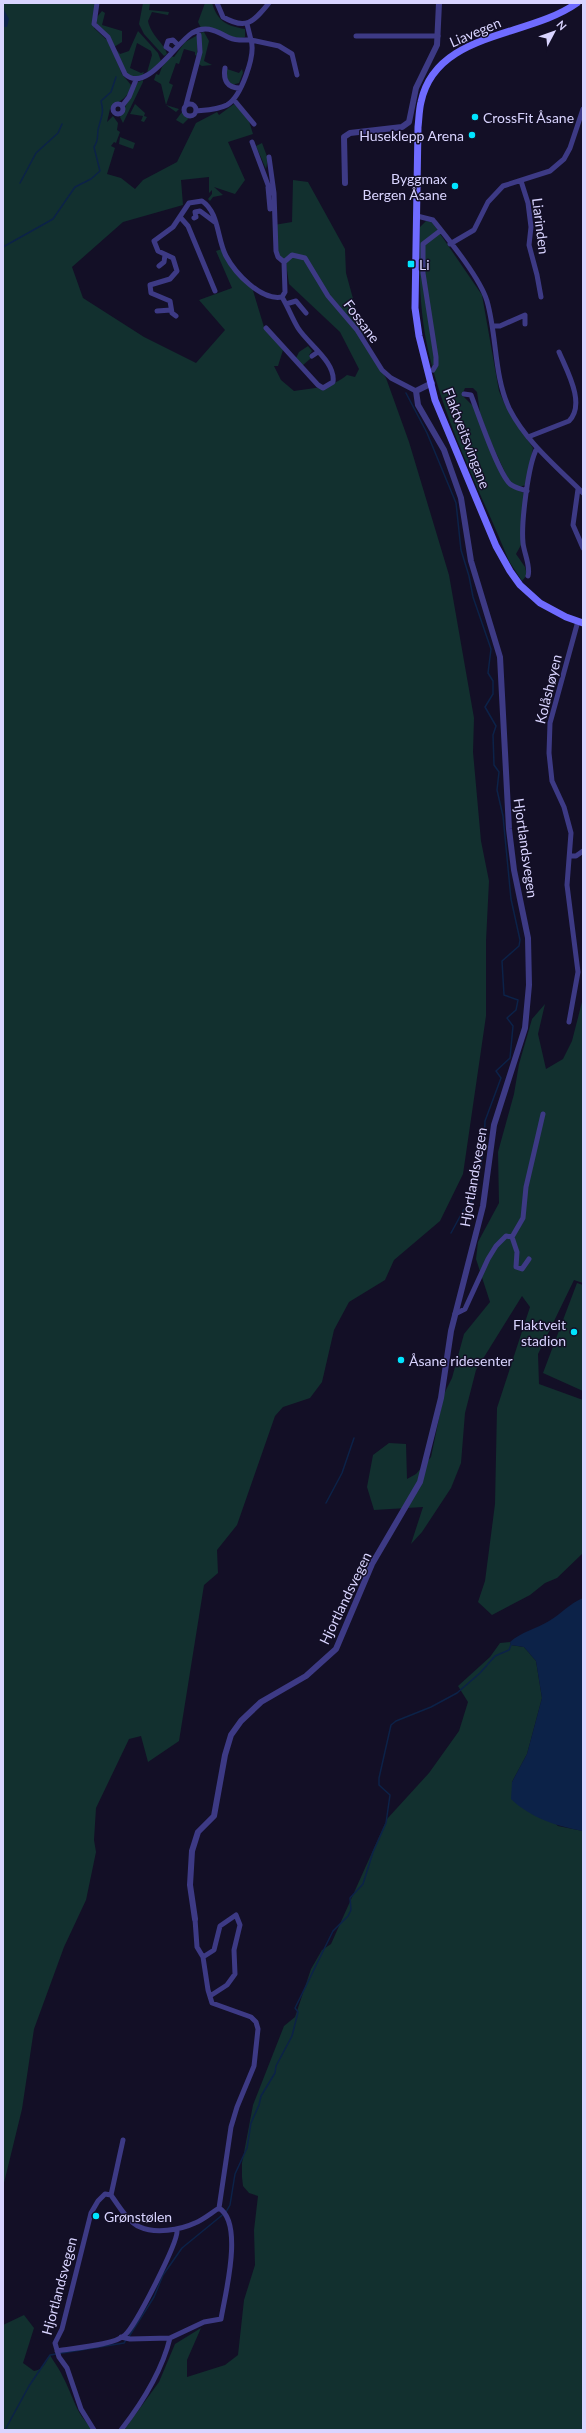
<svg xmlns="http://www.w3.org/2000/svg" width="586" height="2433" viewBox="0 0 586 2433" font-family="Lato,sans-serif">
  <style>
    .green { fill: #12302f }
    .water { fill: #0c2248 }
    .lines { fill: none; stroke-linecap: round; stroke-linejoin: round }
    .stream { stroke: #0c2248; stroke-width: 1.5 }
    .minor { stroke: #3d3a85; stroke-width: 5 }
    .tertiary { stroke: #3d3a85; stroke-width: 6 }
    .secondary { stroke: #6f6bff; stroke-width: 7 }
    .poi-dot { fill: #00e5ff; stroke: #130f26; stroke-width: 1.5 }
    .labels { text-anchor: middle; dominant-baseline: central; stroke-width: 3; stroke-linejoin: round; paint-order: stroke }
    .street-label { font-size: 14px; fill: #d9d4ff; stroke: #130f26 }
    .poi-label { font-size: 14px; fill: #d9d4ff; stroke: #130f26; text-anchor: start }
  </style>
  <rect width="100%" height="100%" fill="#130f26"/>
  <path class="green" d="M 3,3 L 96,3 L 94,28 L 109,42 L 122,74 L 131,85 C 129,99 119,100 110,109 L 101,148 L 107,122 L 113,116 L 118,123 L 117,130 L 120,132 L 116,143 L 114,142 L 111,146 L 115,148 L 107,174 L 121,178 L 135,189 L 143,180 L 177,162 L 196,123 L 217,112 L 219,115 L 234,104 L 248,118 L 253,134 L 228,142 L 245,180 L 235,194 L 214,187 L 223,195 L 213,197 L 210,201 L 208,199 L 212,194 L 212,190 L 209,193 L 209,177 L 181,180 L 183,205 L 123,222 L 72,267 L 83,298 L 144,337 L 196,363 L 225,330 L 199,300 L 232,288 L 216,251 L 222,249 L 231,263 L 251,284 L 264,327 L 283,350 L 278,366 L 274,366 L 281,380 L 294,391 C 313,388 332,388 347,375 L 355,377 L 359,369 L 340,332 L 289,284 L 286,263 L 276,254 L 274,225 L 292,222 L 293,180 L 308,182 L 345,249 L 346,273 L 361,328 L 370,353 L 386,378 L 409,442 L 449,575 L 474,718 L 473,752 L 481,841 L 489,881 L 486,941 L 486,1016 L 463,1174 L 440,1221 L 394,1260 L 385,1280 L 349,1302 L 334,1330 L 322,1382 L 310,1398 L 283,1407 L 275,1416 L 237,1525 L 217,1550 L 218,1573 L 204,1585 L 179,1741 L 148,1762 L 141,1736 L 129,1739 L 96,1808 L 94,1840 L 96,1852 L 86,1900 L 64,1947 L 34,2029 L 22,2109 L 3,2187 Z
    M 143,3 L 150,3 L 149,10 L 169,12 L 168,15 L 152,12 L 148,21 C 151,36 165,44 167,54 L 164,56 L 144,34 L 139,24 Z
    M 205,3 L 212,3 C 218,22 227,26 245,29 L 245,37 C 233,42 219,27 201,28 L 198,22 Z
    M 102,11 L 105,13 L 102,25 L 122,31 L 122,42 L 114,47 L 120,54 L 129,51 L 138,31 L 158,53 L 161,61 L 146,76 L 152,55 L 151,51 L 137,43 L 130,68 L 141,73 L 144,72 L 142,77 C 120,82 119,53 111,39 C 108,34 102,30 97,26 L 97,17 Z
    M 204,32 L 209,41 L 204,61 L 212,65 L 202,66 L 197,63 L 200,33 Z
    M 198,35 L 197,56 L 195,55 L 195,52 L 184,49 L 179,64 L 176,63 L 169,83 L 173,85 L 166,105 L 179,109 L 176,112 L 166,105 L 161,84 L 154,80 L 156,74 L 159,75 L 162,67 L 171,56 L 174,57 L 185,42 Z
    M 227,69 L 239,73 L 242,69 L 243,73 L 239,83 L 232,85 L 227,81 Z
    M 143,80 L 143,82 L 123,123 L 120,117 L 138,82 Z
    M 135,104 L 145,113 L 144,116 L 147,117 L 144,122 L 141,121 L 143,116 L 130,114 Z
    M 182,112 L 191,116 L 183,124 L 176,120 Z
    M 120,137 L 135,143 L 133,149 L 119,144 Z
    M 262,143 L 268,159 L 266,169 L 256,146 Z
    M 426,221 L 432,222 L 482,295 L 499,391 L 506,407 L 533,448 L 526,485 L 519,487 L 510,483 L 490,440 L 480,413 L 477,392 L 473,388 L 465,388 L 462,395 L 475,408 L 511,487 L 524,493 L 521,545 L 516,554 L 525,567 L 527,575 L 522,581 L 509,561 C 480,490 443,420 427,345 C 419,306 419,266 420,227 Z
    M 308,346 L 312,351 L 309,355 L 311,358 L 302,366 L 296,358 L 299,352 Z
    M 583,998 L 583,1283 L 574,1280 L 538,1354 L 539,1384 L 583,1400 L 583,1553 L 557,1578 L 545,1583 L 530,1595 L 492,1615 L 478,1602 L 485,1581 L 495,1504 L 497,1408 L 530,1307 L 522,1296 L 476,1370 L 465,1413 L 461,1463 L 451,1488 L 422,1532 L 411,1544 L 423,1507 L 374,1510 L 367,1487 L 373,1455 L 389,1443 L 406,1444 L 407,1479 L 416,1474 L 431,1457 L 444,1394 L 452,1378 L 464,1334 L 490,1302 L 476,1259 L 478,1242 L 499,1203 L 498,1152 L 514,1094 L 519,1064 L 532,1019 L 545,1004 L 538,1034 L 546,1069 L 563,1059 L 572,1041 Z
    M 577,1283 L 583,1285 L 583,1391 L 543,1373 Z
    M 510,1642 L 511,1645 L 524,1647 L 536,1661 L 542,1698 L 527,1754 L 512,1782 L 558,1826 L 583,1831 L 583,2430 L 124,2430 L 159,2382 L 175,2344 L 201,2328 L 187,2360 L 187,2377 L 225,2365 L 238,2355 L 244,2300 L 255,2265 L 254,2230 L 258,2196 L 249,2193 L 243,2186 L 242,2177 L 242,2163 L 253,2105 L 284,2026 L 295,2017 L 311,1969 L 322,1950 L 331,1944 L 387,1819 L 429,1773 L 459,1731 L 468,1702 L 458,1686 L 490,1657 L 500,1643 Z
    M 24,2315 L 34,2328 L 23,2363 L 34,2371 C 43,2370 46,2362 50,2355 C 54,2362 60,2370 63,2377 C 73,2395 77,2419 96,2430 L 3,2430 L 3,2325 Z"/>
  <path class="water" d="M 3,8 L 9,19 L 7,27 L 3,27 Z
    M 583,1598 L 583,1831 C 556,1826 531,1818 511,1799 L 512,1782 L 527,1754 L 542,1698 L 536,1661 L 524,1647 L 511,1645 L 510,1642 C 521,1632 536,1629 549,1621 C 561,1614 570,1603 583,1598 Z"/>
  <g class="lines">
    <path class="stream" d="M 3,28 L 3,29
      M 20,183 L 36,153 L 58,133 L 62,124
      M 3,247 L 53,219 L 75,187 L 91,179 L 100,171 L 94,147 C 100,139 96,133 99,126 C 102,115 104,112 101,101 L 111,92 L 116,77
      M 406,393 L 427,433 L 456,503 L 461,550 L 469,576 L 473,597 L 491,649 L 488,673 L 493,681 L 493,694 L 485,707 L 496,726 L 493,735 L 494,765 L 499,772 L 497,790 L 503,816 L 511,899 L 520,940 L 519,946 L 502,961 L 504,995 L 518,1000 L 516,1010 L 507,1018 L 513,1026 L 510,1058 L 496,1071 L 501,1078 L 485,1121 L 484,1147 L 475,1197 L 463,1211 L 451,1233
      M 326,1503 L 342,1473 L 354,1438
      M 128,2338 L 154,2297 L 163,2275 L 182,2248 L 226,2212 L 230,2205 L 235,2174 L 247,2148 L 251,2123 L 259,2105 L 261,2096 L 275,2073 L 276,2066 L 292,2036 L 298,2012 L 295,2008 L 333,1931 L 348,1916 L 351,1910 L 350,1898 L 363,1884 L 373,1852 L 386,1823 L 390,1795 L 379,1785 L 379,1778 L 391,1725 L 396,1721 L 431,1707 L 457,1693 L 480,1673 L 495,1656 L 509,1650 L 511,1645
      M 5,2430 L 29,2386 L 50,2355 L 124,2343 L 126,2340"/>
    <path class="minor" d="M 97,3 L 94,24 L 108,37 L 125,74 C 146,94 175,44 192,33 C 207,24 217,32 230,38 C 236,41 244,40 251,40 L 247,24
      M 217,3 L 223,17 C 247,31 254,21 269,3
      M 356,36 L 438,36
      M 172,51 L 166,47 L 168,41 L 173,40 L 178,45
      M 225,68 C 223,80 227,88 240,88
      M 234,100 L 254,124
      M113 109a5 5 0 1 1 10 0a5 5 0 1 1-10 0Z
      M184 110a6 6 0 1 1 12 0a6 6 0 1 1-12 0Z
      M 186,105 L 200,52 L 199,35
      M 122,106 L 129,97 L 136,80
      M 196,111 C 207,110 217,110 227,105 C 241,97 256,55 251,40 L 279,46 L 292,54 L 297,75
      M 252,142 L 271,193
      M 269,157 L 274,193 L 276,251 L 278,257 L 284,262
      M 521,181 L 528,203 L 531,227 L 529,245 L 537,275 L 541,297
      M 268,187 L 270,209
      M 417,216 L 433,220 C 449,240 480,278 487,301 C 497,336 494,376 509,408 C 526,442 557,467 583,493
      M 180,217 L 188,226 L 215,291
      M 194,218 L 196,217 L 195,212 L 200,211 L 216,223
      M 450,244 L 474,230 L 488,202 L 503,186 L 550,171 L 564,159 L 570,148 L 583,109
      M 159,266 L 164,262 L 165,255
      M 286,304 L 296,301 L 306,313
      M 157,311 L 171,310
      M 176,316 L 172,313 L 170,301 L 151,293 L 150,285 L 170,279 L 177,271 L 173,258 L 158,251 L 154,241 L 173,227 L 189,203 L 202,201 C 219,212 217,239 226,256 C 235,273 261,301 282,297 L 285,292 L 284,262 L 292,255 L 305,258 L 328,296 L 357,330 L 382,370 L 391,378 L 416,391
      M 493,326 L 500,326 L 525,315 L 525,324
      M 266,328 L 318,385 L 323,388 L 333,382 C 336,362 308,344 298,328 C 292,318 288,307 282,297
      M 312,356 L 318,352
      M 433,370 L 436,365 L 436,357 L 423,273 L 423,244 L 440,231
      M 464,394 L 471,395 C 478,413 498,473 510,484 C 515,488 522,489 527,491
      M 528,437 L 569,421 C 586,404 567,371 559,352
      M 578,489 L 573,525 L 583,548
      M 528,576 C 531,567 524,553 523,543 C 521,524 528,464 537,448
      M 570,856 L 576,856 L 583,851
      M 569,1022 L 578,972 L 567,885 L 571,833 L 564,807 L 552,781 L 549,753 L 550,723 L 578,621
      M 512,1237 L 517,1252 L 516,1267 L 522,1269 L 529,1259
      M 455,1314 L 465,1309 L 488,1259 L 496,1246 L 506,1236 L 512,1237 L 523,1218 L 526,1187 L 543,1114
      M 195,1919 L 197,1947 L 203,1957 L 208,1990 L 212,2003 L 251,2017 L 256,2022 L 258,2029 L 254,2066 L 237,2107 L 231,2127 L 219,2208
      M 203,1957 L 214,1950 L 220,1926 L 236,1915 L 240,1925 L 234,1950 L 235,1974 L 227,1985 L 210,1996
      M 121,2337 L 130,2339 L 170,2338
      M 57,2351 C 73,2348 115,2345 125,2335 C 136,2325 179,2241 177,2230
      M 94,2430 L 81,2409 L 67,2368 L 59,2357 L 55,2343 L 62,2329 L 91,2213 L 98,2201 L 105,2194 L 111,2195
      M 121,2430 C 142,2403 162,2371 170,2338 L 204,2322 L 221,2319 C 225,2295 244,2223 219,2208 C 211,2213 203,2220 195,2223 C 180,2230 155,2234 140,2227 C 128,2222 118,2205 111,2195 L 123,2140"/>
    <path class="tertiary" d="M 345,183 L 344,137 L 350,133 L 402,127 L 409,122 L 416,88 L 437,45 L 439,3
      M 195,1919 L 190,1885 L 192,1851 L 198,1832 L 214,1816 L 225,1755 L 231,1735 L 241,1721 L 261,1702 L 306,1676 L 336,1649 L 372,1564 L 420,1482 L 441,1398 L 451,1331 L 483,1206 L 494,1125 L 525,1028 L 529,985 L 528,938 L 514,870 L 509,829 L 500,657 L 471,561 L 461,498 L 444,450 L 418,405 L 416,391 L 432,383"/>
    <path class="secondary" d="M 577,3 C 528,38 436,31 421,102 C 419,110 419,119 418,127 L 415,308 L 419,336 L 435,400 L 496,546 L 510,571 L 520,585 L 540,603 L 566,617 L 583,623"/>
  </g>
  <g class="poi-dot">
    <circle cx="475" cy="117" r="4"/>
    <circle cx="472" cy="135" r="4"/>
    <circle cx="455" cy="186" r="4"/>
    <rect x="407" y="260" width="8" height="8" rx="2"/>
    <circle cx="574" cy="1332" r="4"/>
    <circle cx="401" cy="1360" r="4"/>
    <circle cx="96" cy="2216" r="4"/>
  </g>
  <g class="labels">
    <g class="street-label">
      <text transform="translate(475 32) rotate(-23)">Liavegen</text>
      <text transform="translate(541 226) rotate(83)">Liarinden</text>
      <text transform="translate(362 321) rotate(53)">Fossane</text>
      <text transform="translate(467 438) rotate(69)">Flaktveitsvingane</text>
      <text transform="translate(548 689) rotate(-76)">Kolåshøyen</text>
      <text transform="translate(526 848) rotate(82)">Hjortlandsvegen</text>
      <text transform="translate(473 1177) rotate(-80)">Hjortlandsvegen</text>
      <text transform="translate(345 1598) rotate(-64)">Hjortlandsvegen</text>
      <text transform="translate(59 2286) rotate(-75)">Hjortlandsvegen</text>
    </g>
    <g class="poi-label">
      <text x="483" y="117">CrossFit Åsane</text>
      <text x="464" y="135" text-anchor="end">Huseklepp Arena</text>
      <text x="447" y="178" text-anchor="end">Byggmax<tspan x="447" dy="16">Bergen Åsane</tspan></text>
      <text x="419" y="264">Li</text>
      <text x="566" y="1324" text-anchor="end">Flaktveit<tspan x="566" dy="16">stadion</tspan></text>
      <text x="409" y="1360">Åsane ridesenter</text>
      <text x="104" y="2216">Grønstølen</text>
    </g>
  </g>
  <rect width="586" height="2433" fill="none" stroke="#d9d4ff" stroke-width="8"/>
  <g transform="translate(554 32) rotate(49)" stroke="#130f26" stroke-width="3" paint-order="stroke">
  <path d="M0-3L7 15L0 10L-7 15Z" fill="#d9d4ff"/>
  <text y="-6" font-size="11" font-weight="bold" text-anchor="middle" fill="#d9d4ff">N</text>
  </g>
</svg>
